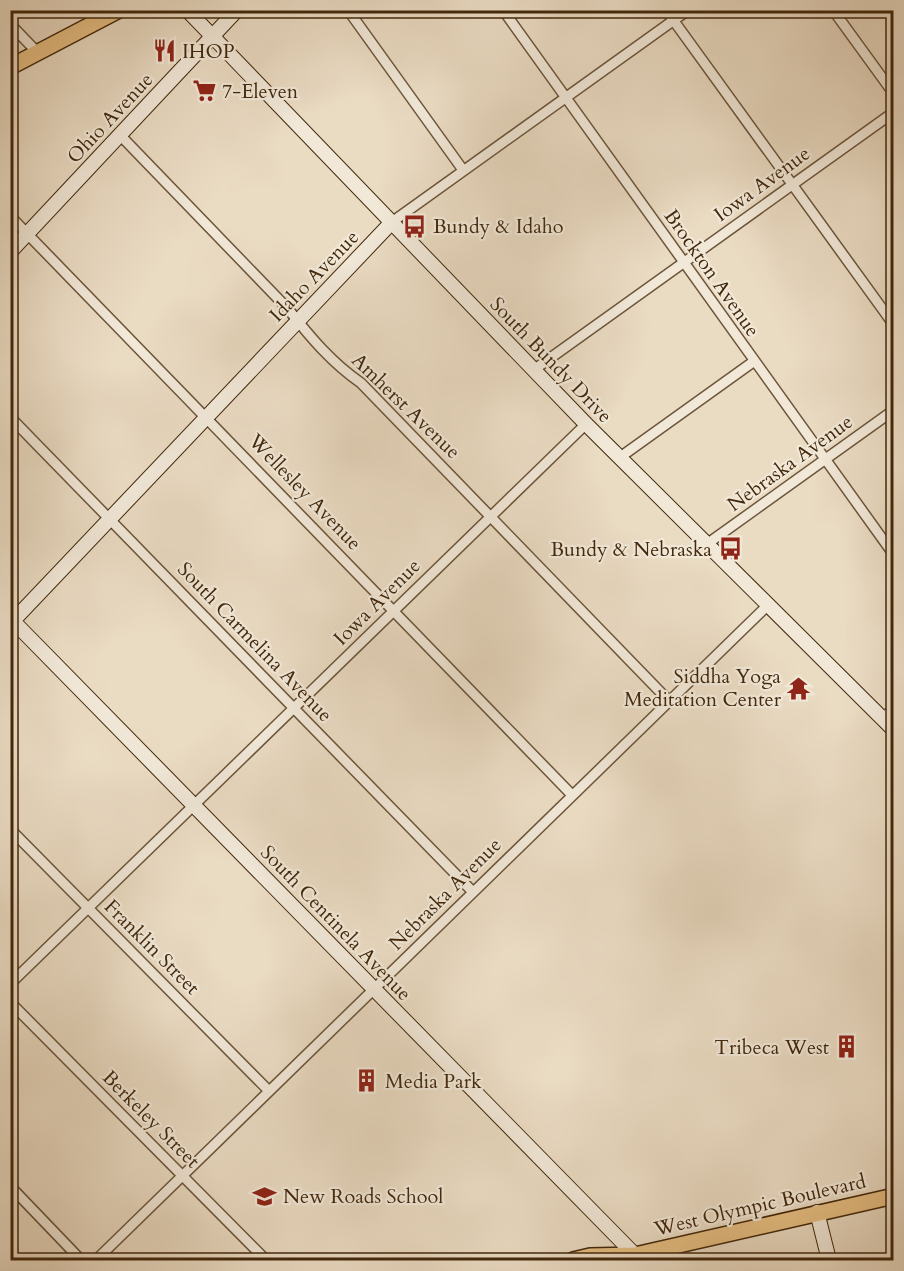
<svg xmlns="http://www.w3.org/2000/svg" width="904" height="1271" viewBox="0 0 904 1271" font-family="Cardo,serif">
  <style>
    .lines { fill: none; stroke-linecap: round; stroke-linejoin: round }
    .street-casing { stroke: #6c553a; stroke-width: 12 }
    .secondary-casing { stroke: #42280c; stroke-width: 16 }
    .primary-casing { stroke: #42280c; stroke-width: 18 }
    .street { stroke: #f1e8d8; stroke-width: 9 }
    .secondary { stroke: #f1e8d8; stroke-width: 14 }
    .primary { stroke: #e5be82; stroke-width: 15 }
    .labels { text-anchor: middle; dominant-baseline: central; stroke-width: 4.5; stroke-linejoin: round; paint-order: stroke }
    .poi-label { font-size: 20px; fill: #42280c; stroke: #f1e8d8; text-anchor: start }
    .street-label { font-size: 20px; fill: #42280c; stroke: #f1e8d8 }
  </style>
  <rect width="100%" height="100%" fill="#eadbc3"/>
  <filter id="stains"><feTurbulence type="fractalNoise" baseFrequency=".00333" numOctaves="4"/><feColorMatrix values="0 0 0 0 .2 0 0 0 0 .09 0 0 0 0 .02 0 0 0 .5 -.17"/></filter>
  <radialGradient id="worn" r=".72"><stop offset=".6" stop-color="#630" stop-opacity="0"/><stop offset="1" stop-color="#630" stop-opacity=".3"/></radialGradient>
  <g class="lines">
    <defs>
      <path id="street" d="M 348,10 L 463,170
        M 503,10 L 894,555
        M 666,10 L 894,325
        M 833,10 L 894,94
        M 10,24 L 38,53
        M 120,135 L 289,310 C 310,337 332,363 361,383 L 669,701
        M 10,216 L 572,795
        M 392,222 L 688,10
        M 535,369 L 894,112
        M 10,417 L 473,892
        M 619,458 L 753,362
        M 707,544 L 894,410
        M 882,718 L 894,709
        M 10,829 L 269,1091
        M 10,984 L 586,424
        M 10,1002 L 266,1260
        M 10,1186 L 81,1260
        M 96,1260 L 768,605"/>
      <path id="secondary" d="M 187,10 L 586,424 L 894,730
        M 10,252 L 237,10
        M 10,618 L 635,1255
        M 10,624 L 392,222
        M 817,1212 L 829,1260"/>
      <path id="primary" d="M 10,67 L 119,10
        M 573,1260 L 590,1256 L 635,1255 L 894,1196"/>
    </defs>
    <use href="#street" class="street-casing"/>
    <use href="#secondary" class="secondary-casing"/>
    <use href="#primary" class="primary-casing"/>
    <use href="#street" class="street"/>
    <use href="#secondary" class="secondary"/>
    <use href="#primary" class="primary"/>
  </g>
  <defs>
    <symbol id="restaurant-bare" viewBox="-9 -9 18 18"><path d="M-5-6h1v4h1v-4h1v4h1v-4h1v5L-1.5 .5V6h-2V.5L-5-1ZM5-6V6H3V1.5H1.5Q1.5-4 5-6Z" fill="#8f2418" stroke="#f1e8d8" stroke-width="2.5" paint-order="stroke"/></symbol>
    <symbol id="supermarket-bare" viewBox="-9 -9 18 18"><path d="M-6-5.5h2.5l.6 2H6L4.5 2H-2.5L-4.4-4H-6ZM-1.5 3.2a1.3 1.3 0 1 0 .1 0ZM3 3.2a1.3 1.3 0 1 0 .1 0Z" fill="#8f2418" stroke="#f1e8d8" stroke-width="2.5" paint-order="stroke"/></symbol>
    <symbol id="bus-bare" viewBox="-9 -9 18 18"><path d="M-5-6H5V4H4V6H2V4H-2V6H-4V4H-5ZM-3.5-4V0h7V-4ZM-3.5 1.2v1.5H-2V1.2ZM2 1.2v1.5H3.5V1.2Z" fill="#8f2418" stroke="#f1e8d8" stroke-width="2.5" paint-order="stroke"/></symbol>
    <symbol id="temple-bare" viewBox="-9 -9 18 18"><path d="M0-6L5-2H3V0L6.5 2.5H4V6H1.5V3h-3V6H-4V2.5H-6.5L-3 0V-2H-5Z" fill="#8f2418" stroke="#f1e8d8" stroke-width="2.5" paint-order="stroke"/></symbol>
    <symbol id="building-bare" viewBox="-9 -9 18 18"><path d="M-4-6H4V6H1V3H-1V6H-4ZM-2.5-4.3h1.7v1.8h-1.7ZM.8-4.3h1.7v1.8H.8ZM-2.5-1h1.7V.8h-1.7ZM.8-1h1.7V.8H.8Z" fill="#8f2418" stroke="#f1e8d8" stroke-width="2.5" paint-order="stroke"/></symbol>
    <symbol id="school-bare" viewBox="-9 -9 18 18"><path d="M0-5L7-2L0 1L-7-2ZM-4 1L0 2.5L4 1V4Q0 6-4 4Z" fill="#8f2418" stroke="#f1e8d8" stroke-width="2.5" paint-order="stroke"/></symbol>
  </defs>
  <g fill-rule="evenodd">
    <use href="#restaurant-bare" x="148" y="34" width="33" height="33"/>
    <use href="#supermarket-bare" x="188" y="74" width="33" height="33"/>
    <use href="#bus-bare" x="398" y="210" width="33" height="33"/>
    <use href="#bus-bare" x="714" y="532" width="33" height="33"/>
    <use href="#temple-bare" x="782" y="672" width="33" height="33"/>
    <use href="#building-bare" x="830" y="1030" width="33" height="33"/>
    <use href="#building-bare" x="350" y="1064" width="33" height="33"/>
    <use href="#school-bare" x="248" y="1180" width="33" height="33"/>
  </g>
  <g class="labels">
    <g class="poi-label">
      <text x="182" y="51">IHOP</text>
      <text x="222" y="91">7-Eleven</text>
      <text x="433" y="226">Bundy &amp; Idaho</text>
      <text x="712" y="549" text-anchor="end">Bundy &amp; Nebraska</text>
      <text x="781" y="676" text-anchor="end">Siddha Yoga<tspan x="781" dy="23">Meditation Center</tspan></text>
      <text x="829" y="1047" text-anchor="end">Tribeca West</text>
      <text x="385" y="1081">Media Park</text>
      <text x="283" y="1196">New Roads School</text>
    </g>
    <g class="street-label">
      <text transform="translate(110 118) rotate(-47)">Ohio Avenue</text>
      <text transform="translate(762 184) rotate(-36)">Iowa Avenue</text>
      <text transform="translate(712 273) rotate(55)">Brockton Avenue</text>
      <text transform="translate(314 276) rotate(-46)">Idaho Avenue</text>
      <text transform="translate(551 360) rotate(46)">South Bundy Drive</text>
      <text transform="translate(406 406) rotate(44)">Amherst Avenue</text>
      <text transform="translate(790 463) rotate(-36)">Nebraska Avenue</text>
      <text transform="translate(305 492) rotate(46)">Wellesley Avenue</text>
      <text transform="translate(377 602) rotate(-45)">Iowa Avenue</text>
      <text transform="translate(255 642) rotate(46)">South Carmelina Avenue</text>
      <text transform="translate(445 894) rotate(-45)">Nebraska Avenue</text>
      <text transform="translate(336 923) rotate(46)">South Centinela Avenue</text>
      <text transform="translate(152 947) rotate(45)">Franklin Street</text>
      <text transform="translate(151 1119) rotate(45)">Berkeley Street</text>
      <text transform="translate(760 1205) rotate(-13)">West Olympic Boulevard</text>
    </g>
  </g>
  <rect width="904" height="1271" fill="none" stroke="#eadbc3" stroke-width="36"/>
  <rect x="12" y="12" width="880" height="1247" fill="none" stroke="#42280c" stroke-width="3"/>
  <rect x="18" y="18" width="868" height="1235" fill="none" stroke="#42280c" stroke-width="1.5"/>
  <rect width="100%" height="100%" filter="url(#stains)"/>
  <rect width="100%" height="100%" fill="url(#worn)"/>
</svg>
